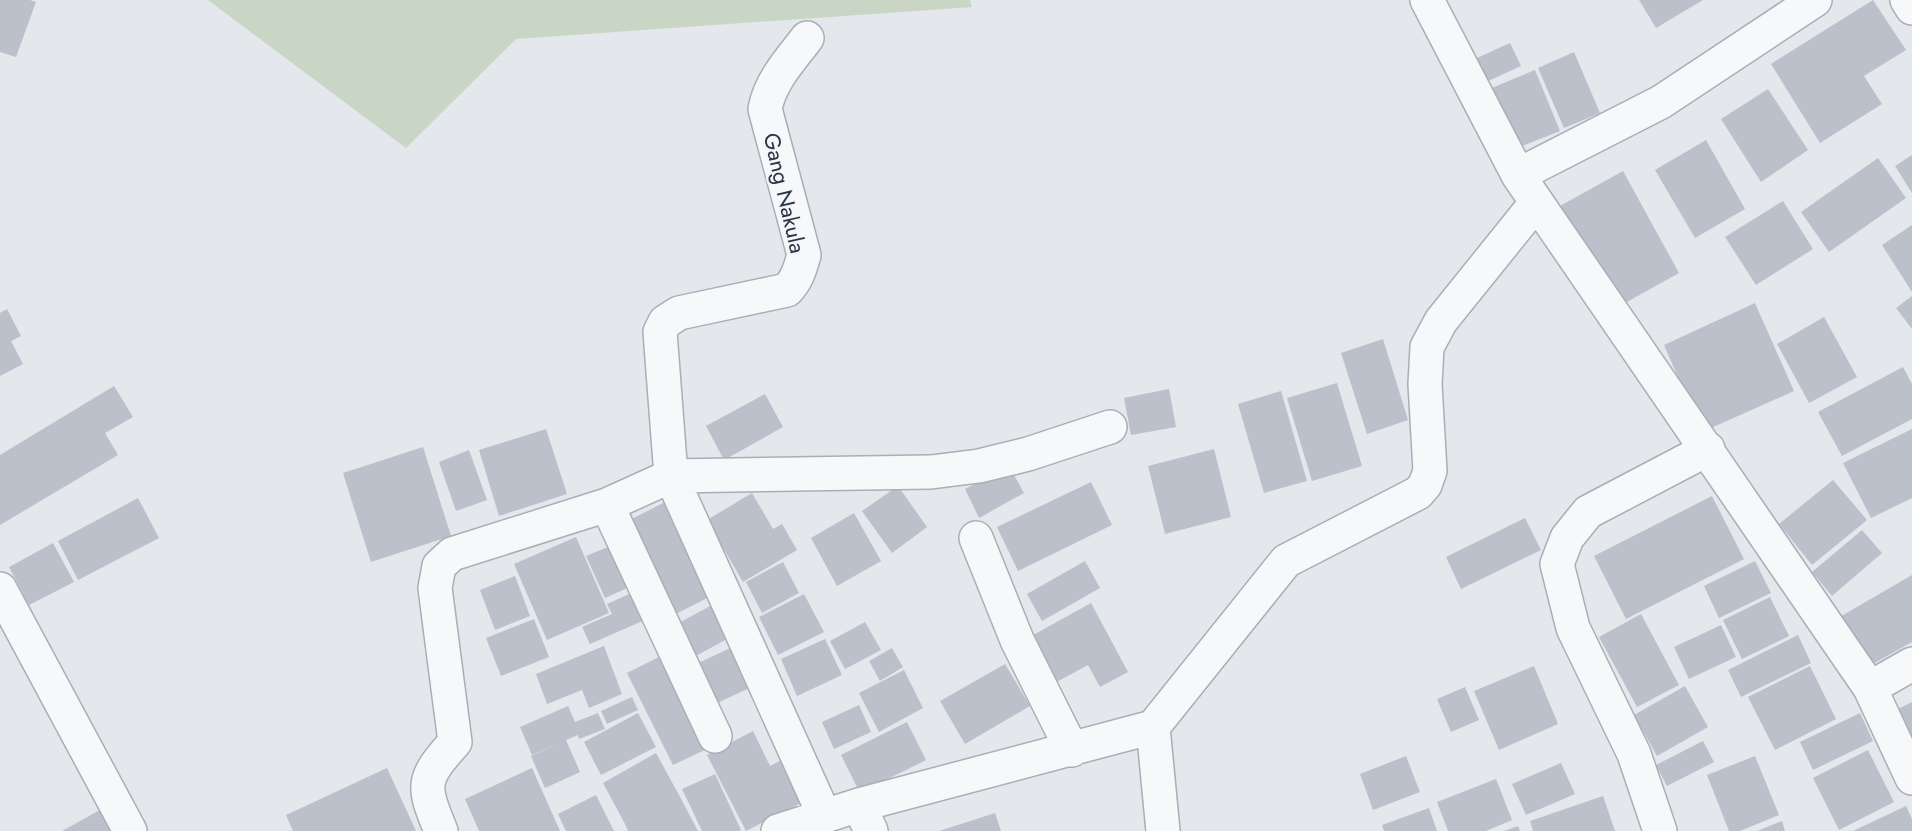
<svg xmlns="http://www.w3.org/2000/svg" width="1912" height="831" viewBox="0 0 1912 831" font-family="Jost,sans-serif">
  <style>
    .green { fill: #c9d6c5 }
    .building { fill: #bbc0ca }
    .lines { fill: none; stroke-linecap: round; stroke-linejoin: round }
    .minor-casing { stroke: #a9aeb7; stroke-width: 36 }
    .minor { stroke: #f7f8fa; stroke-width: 33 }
    .labels { text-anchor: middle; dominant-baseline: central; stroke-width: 4.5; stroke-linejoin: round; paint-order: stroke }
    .street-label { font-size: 22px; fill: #2b3445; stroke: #f4f6f9 }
  </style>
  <rect width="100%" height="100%" fill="#e4e7ec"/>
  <path class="green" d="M 208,0 L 970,0 L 972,7 L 516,39 L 406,148 Z"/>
  <path class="building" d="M 0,0 L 30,0 L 36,2 L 16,57 L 0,52 Z
    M 1639,0 L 1703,0 L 1656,28 Z
    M 1873,0 L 1906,50 L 1864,76 L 1882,104 L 1820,143 L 1771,64 Z
    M 1510,43 L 1521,66 L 1486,82 L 1475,59 Z
    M 1574,52 L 1600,113 L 1564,128 L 1538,68 Z
    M 1535,70 L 1560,131 L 1512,150 L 1487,90 Z
    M 1768,89 L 1808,150 L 1761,182 L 1721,119 Z
    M 1706,140 L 1745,209 L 1695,238 L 1655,170 Z
    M 1912,155 L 1912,193 L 1895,166 Z
    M 1878,158 L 1906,198 L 1829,252 L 1801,212 Z
    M 1623,171 L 1679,273 L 1616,308 L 1560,206 Z
    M 1783,201 L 1813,249 L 1756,285 L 1725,237 Z
    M 1912,225 L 1912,292 L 1882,245 Z
    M 1912,296 L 1912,329 L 1896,308 Z
    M 1755,303 L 1794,391 L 1702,432 L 1664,345 Z
    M 7,309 L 21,336 L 11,341 L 23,364 L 0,376 L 0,313 Z
    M 1824,317 L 1857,377 L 1809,403 L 1777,344 Z
    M 1383,339 L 1408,420 L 1367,434 L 1341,353 Z
    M 1903,367 L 1912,384 L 1912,419 L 1842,456 L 1818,412 Z
    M 1337,383 L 1362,466 L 1312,481 L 1287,398 Z
    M 114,386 L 133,417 L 105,433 L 118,455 L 0,525 L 0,455 Z
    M 1169,389 L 1176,427 L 1131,435 L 1124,398 Z
    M 1281,391 L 1307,481 L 1264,493 L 1238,404 Z
    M 765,394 L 783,427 L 724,460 L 706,426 Z
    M 546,429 L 567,494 L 499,516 L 479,450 Z
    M 1912,429 L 1912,498 L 1871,518 L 1843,463 Z
    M 423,447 L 451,536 L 371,562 L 343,473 Z
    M 1214,449 L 1231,517 L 1165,534 L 1148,466 Z
    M 469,450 L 487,500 L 456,511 L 439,462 Z
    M 1009,466 L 1024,493 L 979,518 L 965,489 Z
    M 1833,480 L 1867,520 L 1812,565 L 1779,524 Z
    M 1091,482 L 1112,525 L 1018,571 L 997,527 Z
    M 898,486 L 927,527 L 892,553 L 862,511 Z
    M 752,493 L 773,529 L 782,524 L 797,550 L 743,582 L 707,520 Z
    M 1712,496 L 1744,559 L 1626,619 L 1594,556 Z
    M 138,498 L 159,538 L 78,580 L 58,541 Z
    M 669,500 L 717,593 L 668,618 L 620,525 Z
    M 854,513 L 881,561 L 837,586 L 811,538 Z
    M 1525,518 L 1541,550 L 1461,589 L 1446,557 Z
    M 1862,530 L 1882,553 L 1832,596 L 1812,572 Z
    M 576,537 L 609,613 L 547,640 L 514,564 Z
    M 53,543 L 74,582 L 29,605 L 9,567 Z
    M 615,544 L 634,585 L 605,598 L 586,556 Z
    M 1085,561 L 1100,588 L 1042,621 L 1027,594 Z
    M 1755,561 L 1771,593 L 1719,618 L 1704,586 Z
    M 783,562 L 799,593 L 762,613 L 746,582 Z
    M 1912,575 L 1912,642 L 1866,668 L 1838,618 Z
    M 515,576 L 530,616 L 495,630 L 480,590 Z
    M 636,591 L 647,619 L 590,644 L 582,627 L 612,614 L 607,604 Z
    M 804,594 L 824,632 L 778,655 L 759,617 Z
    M 1770,597 L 1789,636 L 1742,659 L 1723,620 Z
    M 721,600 L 738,633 L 694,657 L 677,624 Z
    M 1091,603 L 1128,672 L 1100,687 L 1088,665 L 1051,685 L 1026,639 Z
    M 1641,614 L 1679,685 L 1637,707 L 1599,637 Z
    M 534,619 L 549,657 L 501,676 L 486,638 Z
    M 865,622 L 881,650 L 845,669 L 830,641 Z
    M 1721,625 L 1736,657 L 1689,679 L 1674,647 Z
    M 1798,635 L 1811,663 L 1741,697 L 1728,670 Z
    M 825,639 L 842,675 L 797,696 L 781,659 Z
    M 741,643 L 760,683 L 713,705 L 694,665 Z
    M 604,646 L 622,694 L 589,708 L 582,690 L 547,704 L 536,674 Z
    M 892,648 L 903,667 L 880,681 L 869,661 Z
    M 665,654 L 711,747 L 673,765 L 627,673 Z
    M 1005,664 L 1030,706 L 965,744 L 940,701 Z
    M 1534,666 L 1558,724 L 1499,750 L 1474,691 Z
    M 1810,666 L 1836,719 L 1775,750 L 1748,697 Z
    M 904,670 L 923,708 L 879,732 L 859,693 Z
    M 1685,686 L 1708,727 L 1657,756 L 1634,715 Z
    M 1465,687 L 1479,720 L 1451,732 L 1437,699 Z
    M 632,697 L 638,710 L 607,724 L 601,711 Z
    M 1912,702 L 1912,737 L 1898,709 Z
    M 859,705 L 871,732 L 834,749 L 822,722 Z
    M 568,706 L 575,722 L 598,713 L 605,729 L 579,739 L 578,735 L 566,740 L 580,772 L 545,788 L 531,756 L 563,742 L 532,755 L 520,727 Z
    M 638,713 L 656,747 L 601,775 L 584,742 Z
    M 1860,713 L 1873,741 L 1813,770 L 1800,742 Z
    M 907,722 L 926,760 L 860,793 L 841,755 Z
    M 753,731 L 770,766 L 789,756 L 811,798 L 746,831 L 707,755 Z
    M 1703,741 L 1714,762 L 1667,786 L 1656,765 Z
    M 1868,750 L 1894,802 L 1839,830 L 1813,778 Z
    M 656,753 L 679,795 L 698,831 L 628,831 L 625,824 L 603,783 Z
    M 1406,756 L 1420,792 L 1373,810 L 1360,774 Z
    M 1755,756 L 1779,815 L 1740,831 L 1729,831 L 1707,775 Z
    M 1561,763 L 1575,794 L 1526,815 L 1512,784 Z
    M 387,768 L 416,831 L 293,831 L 286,815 Z
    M 532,768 L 560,831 L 479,831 L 465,799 Z
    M 715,774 L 741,830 L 739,831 L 702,831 L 682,789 Z
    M 1496,779 L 1512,820 L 1486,831 L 1448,831 L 1437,802 Z
    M 596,795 L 614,831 L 566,831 L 558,814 Z
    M 1603,796 L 1615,831 L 1533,831 L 1530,821 Z
    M 109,805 L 123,831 L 62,831 Z
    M 1906,806 L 1912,819 L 1912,831 L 1853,831 Z
    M 1429,808 L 1437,831 L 1384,831 L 1382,825 Z
    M 995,813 L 1001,831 L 939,831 Z
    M 1782,821 L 1785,831 L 1757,831 Z
    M 1518,826 L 1520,831 L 1504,831 Z"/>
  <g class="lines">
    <defs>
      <path id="minor" d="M 1427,0 L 1518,175 L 1870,688 L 1912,778
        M 1907,0 L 1912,8
        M 807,38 C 791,59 770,81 765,109 L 804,255 C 800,269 797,280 787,290 L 679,313 L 665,322 L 660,332 L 671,476 L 824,815
        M 1518,175 L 1661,102 L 1815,0
        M 607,505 L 715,736
        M 976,538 L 1017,640 L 1072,750
        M 0,589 L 130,831
        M 1870,688 L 1912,664
        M 859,805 L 1153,727
        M 441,831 C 422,785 421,780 455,742 L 435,588 L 439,566 L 452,554 L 607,505 L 671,476 L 931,472 L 979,466 L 1028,454 L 1110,427
        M 778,831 L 859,805 L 871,831
        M 1163,831 L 1153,727 L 1286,561 L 1418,493 L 1425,485 L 1430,471 L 1425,384 L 1427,347 L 1441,321 L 1536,203
        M 1660,831 L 1634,754 L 1573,628 L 1557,564 L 1567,538 L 1588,512 L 1708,449"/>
    </defs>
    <use href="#minor" class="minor-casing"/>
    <use href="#minor" class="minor"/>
  </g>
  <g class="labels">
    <g class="street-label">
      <text transform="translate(785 193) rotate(77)">Gang Nakula</text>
    </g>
  </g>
</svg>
